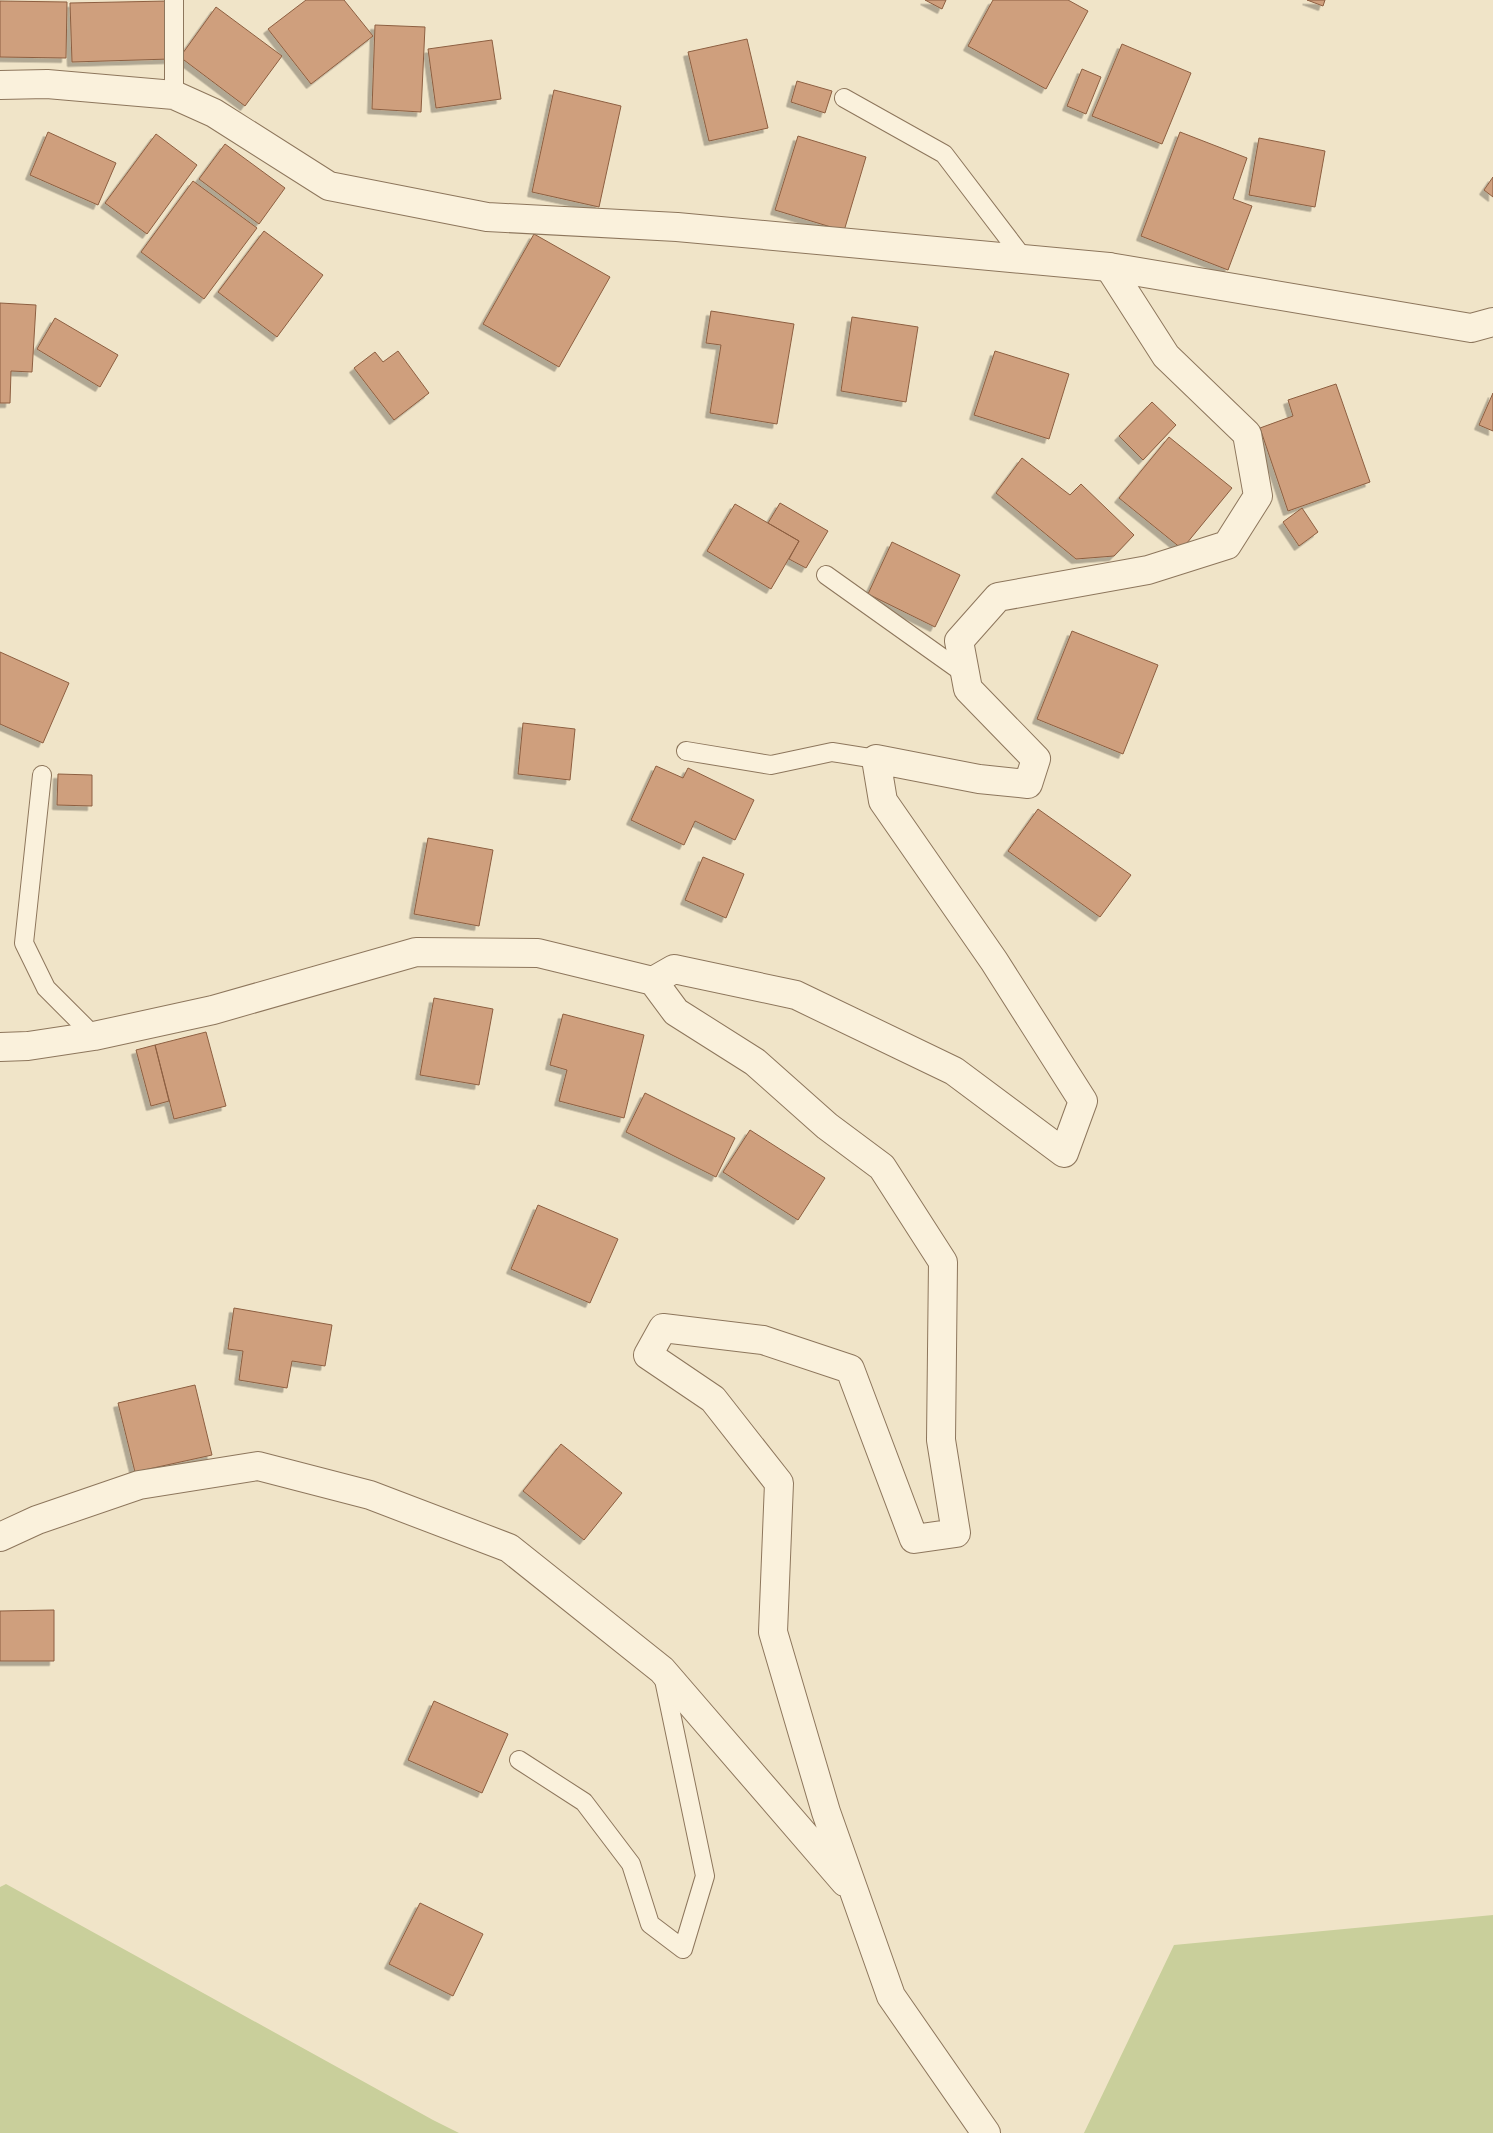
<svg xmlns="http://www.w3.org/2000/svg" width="1493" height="2133" viewBox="0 0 1493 2133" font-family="'Libre Baskerville',serif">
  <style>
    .green { fill: #c9cf9b }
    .building { fill: #cf9f7d; stroke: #8d5f41; filter: url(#shadow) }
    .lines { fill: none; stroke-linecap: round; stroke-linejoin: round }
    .service-casing { stroke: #8d765c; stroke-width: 20 }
    .minor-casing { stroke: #8d765c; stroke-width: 30 }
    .tertiary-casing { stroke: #8d765c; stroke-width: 30 }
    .service { stroke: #faf1dc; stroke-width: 18 }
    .minor { stroke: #faf1dc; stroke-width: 28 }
    .tertiary { stroke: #faf1dc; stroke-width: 28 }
  </style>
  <defs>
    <filter id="shadow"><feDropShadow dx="-4.5" dy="4.5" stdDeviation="0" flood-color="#0004"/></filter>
  </defs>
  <rect width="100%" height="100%" fill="#f0e4c8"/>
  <path class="green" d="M 6,1884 L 433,2120 L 459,2133 L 0,2133 L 0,1887 Z
    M 1493,1915 L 1493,2133 L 1084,2133 L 1174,1945 Z"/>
  <path class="building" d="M 306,0 L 344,0 L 373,36 L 311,84 L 268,29 Z
    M 925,0 L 946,0 L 942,9 Z
    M 993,0 L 1068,0 L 1088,11 L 1046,89 L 968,46 Z
    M 1307,0 L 1325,0 L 1323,6 Z
    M 0,1 L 67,2 L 66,58 L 0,57 Z
    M 168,1 L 170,59 L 72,62 L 70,3 Z
    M 216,7 L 282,56 L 245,106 L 180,57 Z
    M 375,25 L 425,27 L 421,112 L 372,109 Z
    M 747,39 L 768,128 L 709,141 L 688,52 Z
    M 492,40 L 501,99 L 436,108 L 428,49 Z
    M 1122,44 L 1191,73 L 1162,144 L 1092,116 Z
    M 1082,69 L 1101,77 L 1086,114 L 1067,106 Z
    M 797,81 L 832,91 L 825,113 L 791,102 Z
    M 554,90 L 621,106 L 599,207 L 532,192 Z
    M 48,132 L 116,163 L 98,205 L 30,175 Z
    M 1180,132 L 1247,158 L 1233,199 L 1252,206 L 1228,270 L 1141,236 Z
    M 156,134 L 197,165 L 147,234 L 105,203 Z
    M 798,136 L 866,157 L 844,231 L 775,210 Z
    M 1259,138 L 1325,151 L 1315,207 L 1249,195 Z
    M 225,144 L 285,188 L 259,224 L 199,179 Z
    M 1493,177 L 1493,197 L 1484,190 Z
    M 193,181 L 257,228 L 204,299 L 141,252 Z
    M 264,231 L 323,275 L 277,337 L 218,292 Z
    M 534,234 L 610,277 L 559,367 L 483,324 Z
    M 0,303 L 36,305 L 32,372 L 11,371 L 10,403 L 0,403 Z
    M 711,311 L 794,324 L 777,424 L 710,413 L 721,345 L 706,343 Z
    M 852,317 L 918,327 L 906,402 L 841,391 Z
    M 55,318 L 118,355 L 100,387 L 37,349 Z
    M 398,351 L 429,393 L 394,420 L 354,368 L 375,352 L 383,362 Z
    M 995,351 L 1069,374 L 1049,439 L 974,415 Z
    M 1336,384 L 1370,482 L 1288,511 L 1260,428 L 1293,416 L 1288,400 Z
    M 1493,393 L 1493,431 L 1479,425 Z
    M 1152,402 L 1176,425 L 1143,460 L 1119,436 Z
    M 1169,437 L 1232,488 L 1182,549 L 1119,498 Z
    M 1022,458 L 1070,495 L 1081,484 L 1134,535 L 1114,556 L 1076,559 L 996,493 Z
    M 780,503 L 828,531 L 806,568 L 789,559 L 799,541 L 768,523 Z
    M 735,504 L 799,541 L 771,589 L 707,551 Z
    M 1302,508 L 1318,532 L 1299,546 L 1283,522 Z
    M 892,542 L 960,575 L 935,627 L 868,594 Z
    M 1072,631 L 1158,665 L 1123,754 L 1037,719 Z
    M 0,652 L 69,683 L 43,743 L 0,724 Z
    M 523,723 L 575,729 L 570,780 L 518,774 Z
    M 656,766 L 683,778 L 688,768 L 754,800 L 735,840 L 695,821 L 684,845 L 631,820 Z
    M 58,774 L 92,775 L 92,806 L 57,805 Z
    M 1038,809 L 1131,875 L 1100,917 L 1008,851 Z
    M 428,838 L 493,850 L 479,926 L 414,914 Z
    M 703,857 L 744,874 L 726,918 L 685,900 Z
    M 434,998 L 493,1009 L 479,1085 L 420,1075 Z
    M 563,1014 L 644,1035 L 624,1118 L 559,1101 L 567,1070 L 550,1065 Z
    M 206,1032 L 226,1106 L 174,1119 L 155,1045 Z
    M 155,1045 L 169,1101 L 151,1106 L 136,1050 Z
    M 645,1093 L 735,1138 L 716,1177 L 626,1132 Z
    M 750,1130 L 825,1178 L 798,1220 L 723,1172 Z
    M 538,1205 L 618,1239 L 590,1303 L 511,1269 Z
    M 234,1308 L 332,1325 L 325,1366 L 292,1361 L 287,1388 L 239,1380 L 243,1351 L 228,1349 Z
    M 195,1385 L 212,1455 L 135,1472 L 118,1403 Z
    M 561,1444 L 622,1493 L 584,1540 L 523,1491 Z
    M 54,1610 L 54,1661 L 0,1661 L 0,1611 Z
    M 434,1701 L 508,1734 L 482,1793 L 408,1760 Z
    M 420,1903 L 483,1934 L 453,1996 L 389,1964 Z"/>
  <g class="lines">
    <defs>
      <path id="service" d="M 174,95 L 174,0
        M 844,98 L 944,154 L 1024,259
        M 826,575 L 965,674
        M 686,751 L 771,765 L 832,752 L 876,759
        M 42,775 L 24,943 L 46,988 L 94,1036
        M 519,1760 L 584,1802 L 631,1864 L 650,1924 L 683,1949 L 705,1876 L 663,1675"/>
      <path id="minor" d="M 0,1047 L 28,1046 L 94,1036 L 213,1010 L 416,952 L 538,953 L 653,981
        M 0,1537 L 37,1520 L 139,1485 L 258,1466 L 370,1495 L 509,1548 L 662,1670 L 845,1882
        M 986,2133 L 891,1996 L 826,1812 L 773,1632 L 779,1483 L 713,1399 L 648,1355 L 663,1328 L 763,1340 L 850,1369 L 914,1539 L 956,1533 L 941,1440 L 943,1262 L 882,1167 L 827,1126 L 755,1062 L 676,1012 L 653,981 L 674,969 L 796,995 L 954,1071 L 1064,1153 L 1083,1101 L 994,961 L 883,801 L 876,759 L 979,779 L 1028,784 L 1036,759 L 968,689 L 959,641 L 998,597 L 1148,570 L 1227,545 L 1258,496 L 1247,434 L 1166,356 L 1109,267"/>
      <path id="tertiary" d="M 0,85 L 47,84 L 174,95 L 214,113 L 329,186 L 487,217 L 677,227 L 1109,267 L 1471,328 L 1493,322"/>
    </defs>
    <use href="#service" class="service-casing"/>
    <use href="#minor" class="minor-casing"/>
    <use href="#tertiary" class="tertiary-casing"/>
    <use href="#service" class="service"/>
    <use href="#minor" class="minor"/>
    <use href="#tertiary" class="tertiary"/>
  </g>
</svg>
